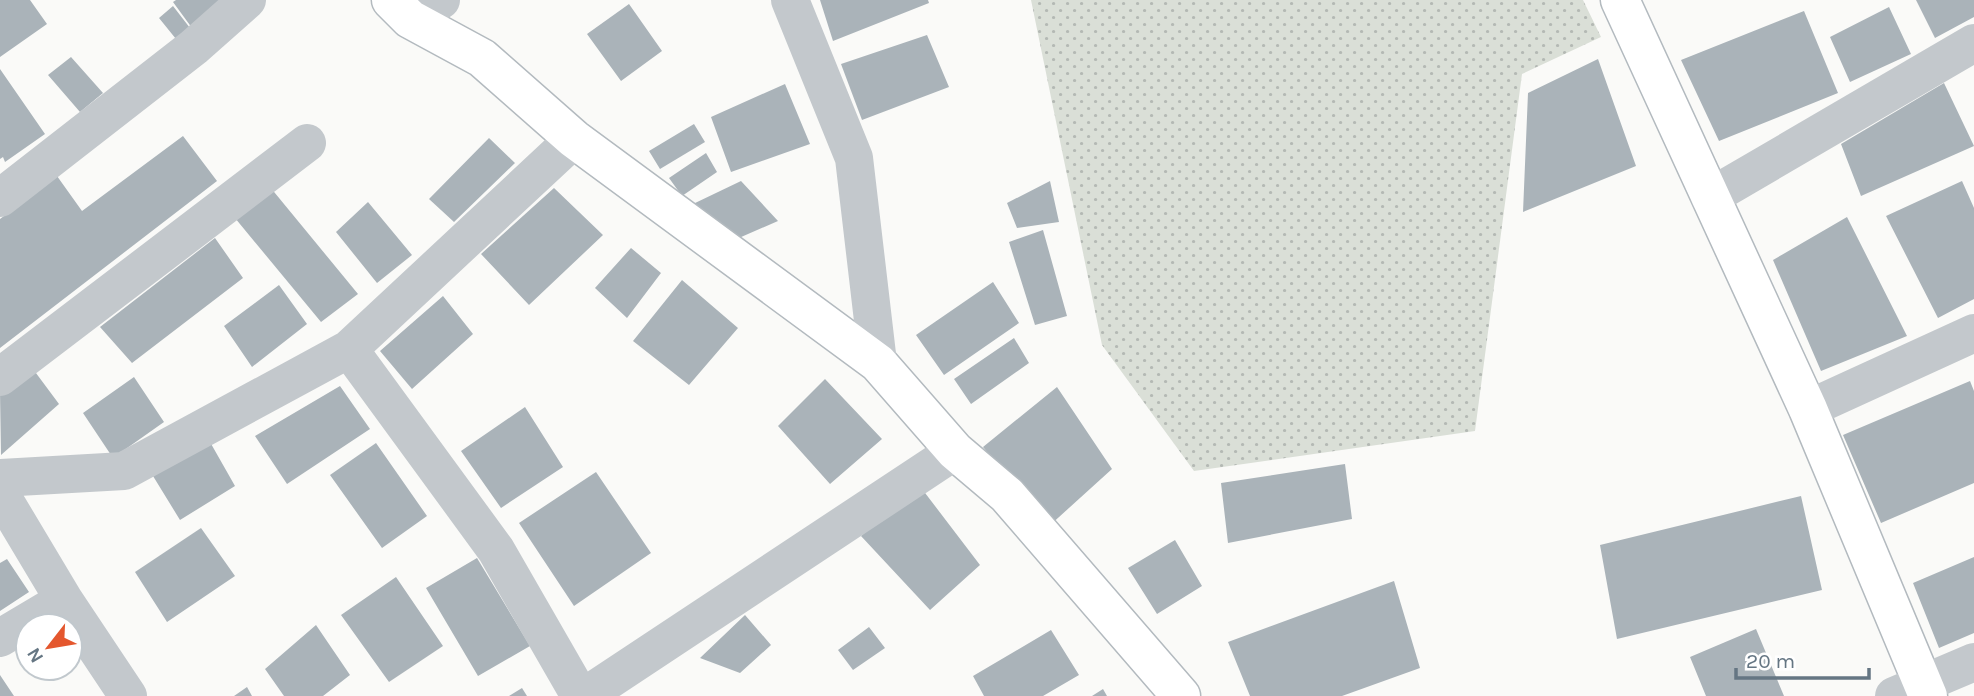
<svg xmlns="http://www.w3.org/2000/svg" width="1974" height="696" viewBox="0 0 1974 696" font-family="Karla,sans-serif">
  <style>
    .park { fill: url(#park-dots) }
    .building { fill: #aab3b9 }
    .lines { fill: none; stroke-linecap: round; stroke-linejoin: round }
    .secondary-casing { stroke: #b3babf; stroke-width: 41 }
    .street { stroke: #c3c8cc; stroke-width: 38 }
    .secondary { stroke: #fff; stroke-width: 38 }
  </style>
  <defs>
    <pattern id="park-dots" width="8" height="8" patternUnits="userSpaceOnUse" patternTransform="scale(1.75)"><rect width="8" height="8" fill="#dadfd7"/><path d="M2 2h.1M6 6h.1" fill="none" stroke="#b4b9b4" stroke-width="1.8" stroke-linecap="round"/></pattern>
  </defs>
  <rect width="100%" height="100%" fill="#fafaf8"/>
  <path class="park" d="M 1031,0 L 1583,0 L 1601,37 L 1522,74 L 1475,431 L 1194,471 L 1102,345 Z"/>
  <path class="building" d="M 0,0 L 30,0 L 47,24 L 0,57 Z
    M 176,0 L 227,0 L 192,28 L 173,2 Z
    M 820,0 L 928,0 L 929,3 L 833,41 Z
    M 1916,0 L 1974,0 L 1974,17 L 1935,38 Z
    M 629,4 L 662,51 L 621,81 L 587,34 Z
    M 173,6 L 190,28 L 176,39 L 159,18 Z
    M 1889,7 L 1911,54 L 1850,82 L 1830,37 Z
    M 1804,11 L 1838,93 L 1719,141 L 1681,60 Z
    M 927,35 L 949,87 L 862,120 L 841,64 Z
    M 71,57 L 103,93 L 80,112 L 48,75 Z
    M 1598,59 L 1636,166 L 1523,212 L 1528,93 Z
    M 0,69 L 45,134 L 5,162 L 3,157 L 0,159 Z
    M 1944,83 L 1974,146 L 1861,196 L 1841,144 Z
    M 785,84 L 810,144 L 731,172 L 711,117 Z
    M 694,124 L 705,142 L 660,169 L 649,151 Z
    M 183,136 L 217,181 L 0,348 L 0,219 L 57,176 L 82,211 Z
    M 489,138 L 515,163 L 454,222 L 429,199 Z
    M 706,153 L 717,172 L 682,196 L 669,178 Z
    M 741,181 L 778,221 L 732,241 L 693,204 Z
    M 1050,181 L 1059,222 L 1017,228 L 1007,203 Z
    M 1962,181 L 1974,208 L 1974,299 L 1938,318 L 1886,216 Z
    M 270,187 L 358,294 L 321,322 L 235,218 Z
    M 554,188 L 603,235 L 529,305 L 481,254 Z
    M 368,202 L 412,255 L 377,283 L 336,232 Z
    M 1847,217 L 1907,336 L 1821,371 L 1773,260 Z
    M 1043,230 L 1067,316 L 1035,325 L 1009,242 Z
    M 215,238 L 243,278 L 132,363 L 100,327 Z
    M 631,248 L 661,273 L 627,318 L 595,288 Z
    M 682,280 L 738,328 L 689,385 L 633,341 Z
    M 993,282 L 1019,323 L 944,375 L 916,335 Z
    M 279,285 L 307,324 L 252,367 L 224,326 Z
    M 443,296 L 473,334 L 412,389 L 380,351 Z
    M 1014,338 L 1029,363 L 971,404 L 954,379 Z
    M 30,365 L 59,404 L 1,455 L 0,392 Z
    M 134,377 L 164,422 L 113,458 L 83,413 Z
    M 825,379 L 882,439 L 830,484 L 778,426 Z
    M 1970,381 L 1974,391 L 1974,483 L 1881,523 L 1843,435 Z
    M 340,386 L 370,429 L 287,484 L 255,436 Z
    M 1057,387 L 1112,469 L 1048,527 L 983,447 Z
    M 525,407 L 563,467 L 501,508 L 461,451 Z
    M 210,442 L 235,486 L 180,520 L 153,476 Z
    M 376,443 L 427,516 L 382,548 L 330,475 Z
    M 1345,464 L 1352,519 L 1228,543 L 1221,483 Z
    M 596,472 L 651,553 L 574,606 L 519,523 Z
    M 919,485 L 980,565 L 930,610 L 861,536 Z
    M 1801,496 L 1822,590 L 1617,639 L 1600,545 Z
    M 201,528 L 235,576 L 167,622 L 135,572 Z
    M 1175,540 L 1202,586 L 1157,614 L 1128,568 Z
    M 1974,557 L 1974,633 L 1939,648 L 1913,583 Z
    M 477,558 L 530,646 L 478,676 L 426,588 Z
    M 7,559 L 29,592 L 0,611 L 0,563 Z
    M 396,577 L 443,646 L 389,682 L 341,615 Z
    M 1394,581 L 1420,668 L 1342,696 L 1250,696 L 1228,642 Z
    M 745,615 L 771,645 L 740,673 L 700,658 Z
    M 316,625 L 350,675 L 323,696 L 284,696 L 265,669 Z
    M 869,627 L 885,648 L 853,670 L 838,650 Z
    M 1756,629 L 1784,696 L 1706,696 L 1690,657 Z
    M 1051,630 L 1079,675 L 1043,696 L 984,696 L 973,676 Z
    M 0,675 L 14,696 L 0,696 Z
    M 247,687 L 252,696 L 234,696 Z
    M 522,688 L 527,696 L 509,696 Z
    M 1103,689 L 1107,696 L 1092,696 Z"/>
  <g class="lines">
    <defs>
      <path id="secondary" d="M 391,0 L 410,19 L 482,58 L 574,139 L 878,363 L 955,451 L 1007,495 L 1181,696
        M 1620,0 L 1808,409 L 1928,696"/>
    </defs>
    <use href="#secondary" class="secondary-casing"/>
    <path class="street" d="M 790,0 L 854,158 L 878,363
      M 410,19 L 441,0
      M 1710,197 L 1974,43
      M 0,198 L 194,47 L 247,0
      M 349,349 L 496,550 L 580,696
      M 0,377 L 307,143
      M 1808,409 L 1974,333
      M 0,478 L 124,471 L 349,349 L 574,139
      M 0,493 L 64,600 L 128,696
      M 0,638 L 64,600
      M 585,696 L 955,451
      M 1894,696 L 1974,662"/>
    <use href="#secondary" class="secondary"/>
  </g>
  <g transform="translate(49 647) rotate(239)"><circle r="33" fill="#ffffff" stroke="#c1c8cd" stroke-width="2"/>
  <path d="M0-5L12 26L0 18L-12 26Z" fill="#e4572e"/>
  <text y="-10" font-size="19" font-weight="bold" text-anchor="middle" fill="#657683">N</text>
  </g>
  <path d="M1736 668v10h133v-10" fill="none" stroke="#657683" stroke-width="3.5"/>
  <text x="1746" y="668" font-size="21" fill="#657683" stroke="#ffffff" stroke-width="5" paint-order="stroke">20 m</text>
</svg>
